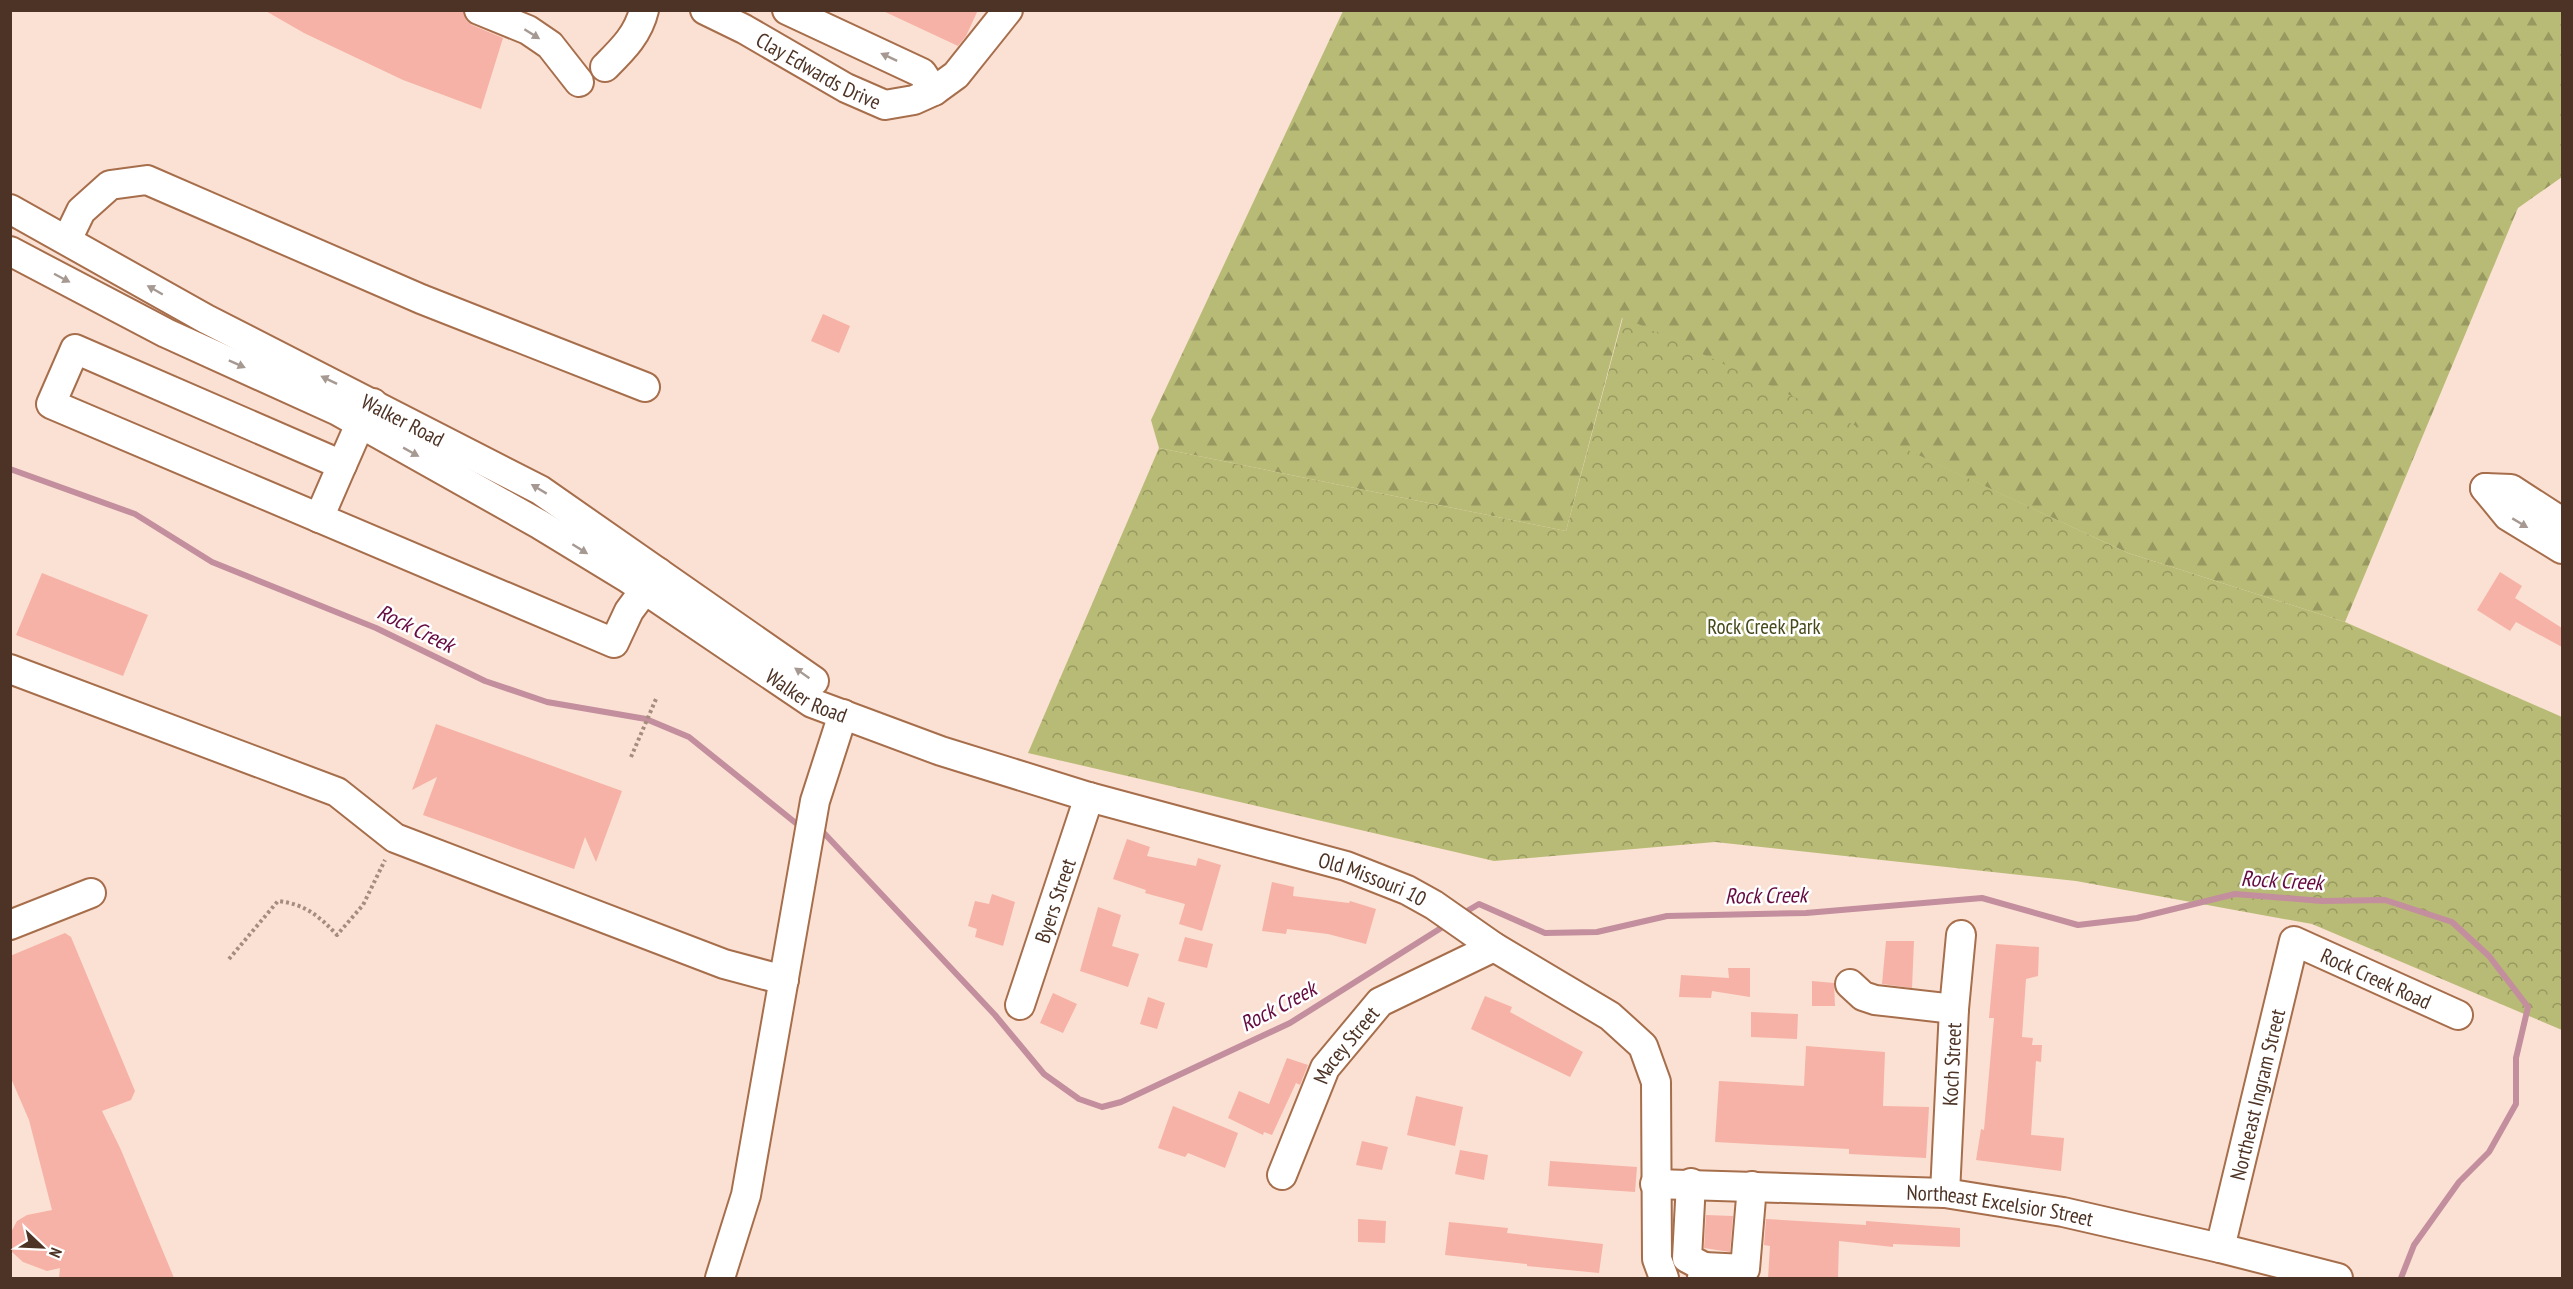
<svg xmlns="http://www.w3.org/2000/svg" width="2573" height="1289" viewBox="0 0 2573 1289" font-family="'PT Sans Narrow',sans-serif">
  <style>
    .forest { fill: url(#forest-firs) }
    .park { fill: url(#park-crowns) }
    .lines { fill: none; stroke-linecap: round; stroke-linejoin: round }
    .stream { stroke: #c38e9d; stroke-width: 6 }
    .building { fill: #f6b2a6 }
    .minor-casing { stroke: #a76e4c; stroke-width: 32 }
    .path { stroke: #a68c7e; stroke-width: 4; stroke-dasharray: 3 3; stroke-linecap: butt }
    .minor { stroke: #fff; stroke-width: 28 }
    .oneway { fill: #a69992 }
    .labels { text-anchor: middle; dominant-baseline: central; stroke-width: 5; stroke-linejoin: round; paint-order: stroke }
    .street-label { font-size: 21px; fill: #4d3325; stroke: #fff }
    .park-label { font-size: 21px; fill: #47491b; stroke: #fff }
    .water-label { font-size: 22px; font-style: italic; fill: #660b41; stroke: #fff }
  </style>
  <defs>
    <pattern id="forest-firs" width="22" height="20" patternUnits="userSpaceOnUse" patternTransform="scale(1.5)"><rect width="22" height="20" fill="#b8bb75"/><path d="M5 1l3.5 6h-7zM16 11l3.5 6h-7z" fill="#989960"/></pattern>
    <pattern id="park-crowns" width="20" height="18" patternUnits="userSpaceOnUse" patternTransform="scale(1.5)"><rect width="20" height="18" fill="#b8bb75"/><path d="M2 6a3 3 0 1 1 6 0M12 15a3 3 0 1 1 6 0" fill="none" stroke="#989960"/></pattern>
  </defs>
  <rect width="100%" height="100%" fill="#fbe1d3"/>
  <path class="forest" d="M 1343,11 L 2562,11 L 2562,177 L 2518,208 L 2345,622 L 2128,553 L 1622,318 L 1566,531 L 1159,448 L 1151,420 Z"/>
  <path class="park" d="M 1623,317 L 2128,553 L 2345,622 L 2562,717 L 2562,1030 L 2312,924 L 2076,881 L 1715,842 L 1494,861 L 1028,753 L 1159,448 L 1566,531 Z"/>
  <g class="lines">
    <path class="stream" d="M 10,469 L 135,514 L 212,562 L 376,628 L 485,681 L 547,702 L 646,719 L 689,737 L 797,824
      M 823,832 L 995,1015 L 1044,1074 L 1079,1099 L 1102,1107 L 1121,1102 L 1290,1023 L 1449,923
      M 1462,914 L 1479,904 L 1545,933 L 1597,932 L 1667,916 L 1806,913 L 1982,898 L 2078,925 L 2137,918 L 2235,894 L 2322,901 L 2385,900 L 2452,922 L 2489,956 L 2528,1007 L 2516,1058 L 2516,1104 L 2489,1152 L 2459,1182 L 2414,1245 L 2401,1278"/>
  </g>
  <path class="building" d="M 264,10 L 463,10 L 466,20 L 472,25 L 503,38 L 481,109 L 403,80 L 304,33 Z
    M 881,10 L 978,10 L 966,36 L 958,46 Z
    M 823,314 L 850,326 L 839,353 L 811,341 Z
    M 2500,572 L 2522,586 L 2515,598 L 2562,628 L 2562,647 L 2516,622 L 2510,631 L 2477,610 Z
    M 42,573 L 148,615 L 123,676 L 16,635 Z
    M 436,724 L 622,791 L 596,862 L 585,837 L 574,869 L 423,815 L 437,777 L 412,790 Z
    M 1127,839 L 1150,847 L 1147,856 L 1196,866 L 1198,858 L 1221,865 L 1202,931 L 1179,924 L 1185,904 L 1145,893 L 1146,890 L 1113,879 Z
    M 1272,882 L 1294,887 L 1293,896 L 1349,903 L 1350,901 L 1376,909 L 1366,944 L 1328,934 L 1287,929 L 1286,934 L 1262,931 Z
    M 992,894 L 1015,902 L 1003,946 L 975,937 L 977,929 L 968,926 L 975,901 L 989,904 Z
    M 1098,907 L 1121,915 L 1112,946 L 1139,954 L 1128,987 L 1080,971 Z
    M 65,933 L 71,937 L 135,1091 L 131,1100 L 102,1111 L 121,1150 L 174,1278 L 59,1278 L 60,1268 L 47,1271 L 23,1262 L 12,1252 L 10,1234 L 17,1221 L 27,1215 L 52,1210 L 29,1120 L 10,1076 L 10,956 Z
    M 1185,937 L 1213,944 L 1207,968 L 1178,961 Z
    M 1886,941 L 1914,941 L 1912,988 L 1882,984 Z
    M 1996,944 L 2039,947 L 2038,976 L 2026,979 L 2022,1037 L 2033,1038 L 2032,1045 L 2042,1045 L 2041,1062 L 2036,1061 L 2031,1135 L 2064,1138 L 2061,1171 L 1976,1160 L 1981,1129 L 1984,1130 L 1994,1018 L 1989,1018 Z
    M 1728,968 L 1750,968 L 1750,997 L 1712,991 L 1711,998 L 1679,997 L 1681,975 L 1729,978 Z
    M 1812,981 L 1834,983 L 1835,1006 L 1812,1006 Z
    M 1053,993 L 1077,1004 L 1063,1033 L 1040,1023 Z
    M 1485,996 L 1512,1007 L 1510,1012 L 1583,1052 L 1570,1077 L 1471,1029 Z
    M 1148,997 L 1165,1003 L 1157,1029 L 1140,1024 Z
    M 1751,1012 L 1798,1014 L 1797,1039 L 1751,1037 Z
    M 1806,1046 L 1885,1052 L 1883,1106 L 1929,1107 L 1926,1158 L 1849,1154 L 1849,1149 L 1715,1142 L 1719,1081 L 1804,1086 Z
    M 1287,1058 L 1308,1065 L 1300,1085 L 1296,1083 L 1272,1135 L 1264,1132 L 1263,1135 L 1228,1118 L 1239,1091 L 1269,1104 Z
    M 1416,1096 L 1463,1107 L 1455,1146 L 1407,1135 Z
    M 1173,1106 L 1238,1133 L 1225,1168 L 1188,1153 L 1185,1157 L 1158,1148 Z
    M 1362,1141 L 1388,1147 L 1382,1170 L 1356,1165 Z
    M 1460,1150 L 1488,1155 L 1484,1180 L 1455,1174 Z
    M 1550,1161 L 1637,1167 L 1635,1192 L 1548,1186 Z
    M 1706,1215 L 1733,1216 L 1730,1252 L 1704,1248 Z
    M 1358,1219 L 1386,1221 L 1385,1243 L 1358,1242 Z
    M 1766,1219 L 1866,1225 L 1866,1221 L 1960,1228 L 1960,1247 L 1893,1244 L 1893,1247 L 1839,1241 L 1838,1278 L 1768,1278 L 1770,1246 L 1764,1245 Z
    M 1449,1222 L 1508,1228 L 1507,1233 L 1603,1244 L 1599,1273 L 1527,1266 L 1527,1264 L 1445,1255 Z"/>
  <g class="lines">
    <defs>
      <g id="minor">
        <path d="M 479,10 L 528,30 L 550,45 L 579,82"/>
        <path id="s1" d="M 705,10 L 744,29 L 846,88 L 885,105 L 914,100 L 934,91 L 956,75 L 1008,10"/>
        <path d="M 787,10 L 922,73 L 934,91"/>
        <path d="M 605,67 C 622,50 638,35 644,10"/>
        <path id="s2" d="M 10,209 L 206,319 L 540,490 L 814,681"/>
        <path d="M 67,240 L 81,211 L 110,185 L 147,180 L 421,299 L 645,387"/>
        <path id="s3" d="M 10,251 L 166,333 L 338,411 L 539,524 L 626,577 L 812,703 L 941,751 L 1089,797 L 1346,866 L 1407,890 L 1434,905 L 1494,947 L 1610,1016 L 1643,1046 L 1656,1082 L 1657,1259 L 1664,1278"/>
        <path d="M 373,403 L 360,424 L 342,465 L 75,349 L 51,404 L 614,643 L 629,611 L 658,572"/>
        <path d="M 2485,488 L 2508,516 L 2562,549"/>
        <path d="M 2485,488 L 2511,489 L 2562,522"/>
        <path d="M 319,518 L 342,465"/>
        <path d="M 10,669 L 337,792 L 395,838 L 724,964 L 784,980"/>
        <path d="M 10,925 L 91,893"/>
        <path d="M 1850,984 L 1863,996 L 1875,1000 L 1954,1009"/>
        <path id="s4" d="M 1020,1005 L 1089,797"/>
        <path id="s5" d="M 1282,1175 L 1325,1068 L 1380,1002 L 1494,947"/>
        <path d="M 1691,1183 L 1687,1258 L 1704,1267"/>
        <path id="s6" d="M 1655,1184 L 1945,1193 L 2063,1212 L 2220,1248 L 2338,1278"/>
        <path id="s7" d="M 1945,1193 L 1954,1009 L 1961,935"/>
        <path id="s8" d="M 2220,1248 L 2294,941 L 2458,1015"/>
        <path d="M 720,1278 L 746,1195 L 815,801 L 843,714"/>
        <path d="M 1702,1278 L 1704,1267 L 1745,1269 L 1752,1186"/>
      </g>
    </defs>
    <use href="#minor" class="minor-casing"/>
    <path class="path" d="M 631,757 L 656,699
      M 229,959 L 278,901 C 305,904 319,916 337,935 L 363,905 L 385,860"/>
    <use href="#minor" class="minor"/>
  </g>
  <defs><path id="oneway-solid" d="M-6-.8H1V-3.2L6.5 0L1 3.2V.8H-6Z" transform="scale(1.5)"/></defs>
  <g class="oneway">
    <use href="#oneway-solid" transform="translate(532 34) rotate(32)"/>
    <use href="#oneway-solid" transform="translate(889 57) rotate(-155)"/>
    <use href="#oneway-solid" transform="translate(62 278) rotate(28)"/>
    <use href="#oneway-solid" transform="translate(155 290) rotate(-150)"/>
    <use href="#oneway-solid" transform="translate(237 364) rotate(24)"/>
    <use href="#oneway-solid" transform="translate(329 380) rotate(-154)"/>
    <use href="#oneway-solid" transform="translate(411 452) rotate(29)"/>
    <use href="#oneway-solid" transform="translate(539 489) rotate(-149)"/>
    <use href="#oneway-solid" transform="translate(2520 523) rotate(31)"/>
    <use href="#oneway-solid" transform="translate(580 549) rotate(32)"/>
    <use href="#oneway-solid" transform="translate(802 673) rotate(-145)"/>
  </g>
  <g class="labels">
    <g class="street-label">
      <text stroke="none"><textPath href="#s1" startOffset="129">Clay Edwards Drive</textPath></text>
      <text stroke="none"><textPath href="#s2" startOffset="446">Walker Road</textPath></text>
      <text stroke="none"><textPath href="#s3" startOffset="914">Walker Road</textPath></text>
      <text stroke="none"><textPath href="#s3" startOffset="1510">Old Missouri 10</textPath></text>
      <text stroke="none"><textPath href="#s4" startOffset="110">Byers Street</textPath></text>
      <text stroke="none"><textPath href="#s8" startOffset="406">Rock Creek Road</textPath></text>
      <text stroke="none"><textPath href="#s5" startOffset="146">Macey Street</textPath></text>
      <text stroke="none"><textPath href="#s7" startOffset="129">Koch Street</textPath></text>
      <text stroke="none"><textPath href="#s8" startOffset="158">Northeast Ingram Street</textPath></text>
      <text stroke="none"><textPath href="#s6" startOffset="346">Northeast Excelsior Street</textPath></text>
    </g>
    <g class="park-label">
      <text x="1764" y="626">Rock Creek Park</text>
    </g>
    <g class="water-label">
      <text transform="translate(416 628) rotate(26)">Rock Creek</text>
      <text transform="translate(2282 880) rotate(3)">Rock Creek</text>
      <text transform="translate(1766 895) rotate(-1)">Rock Creek</text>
      <text transform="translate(1278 1006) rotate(-28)">Rock Creek</text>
    </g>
  </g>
  <rect width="2573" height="1289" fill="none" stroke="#4d3325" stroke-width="24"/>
  <g transform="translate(42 1247) rotate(113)" stroke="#ffffff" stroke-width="4.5" paint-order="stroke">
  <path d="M0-4.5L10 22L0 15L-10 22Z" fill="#4d3325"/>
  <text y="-9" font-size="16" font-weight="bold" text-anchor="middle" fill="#4d3325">N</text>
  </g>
</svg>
